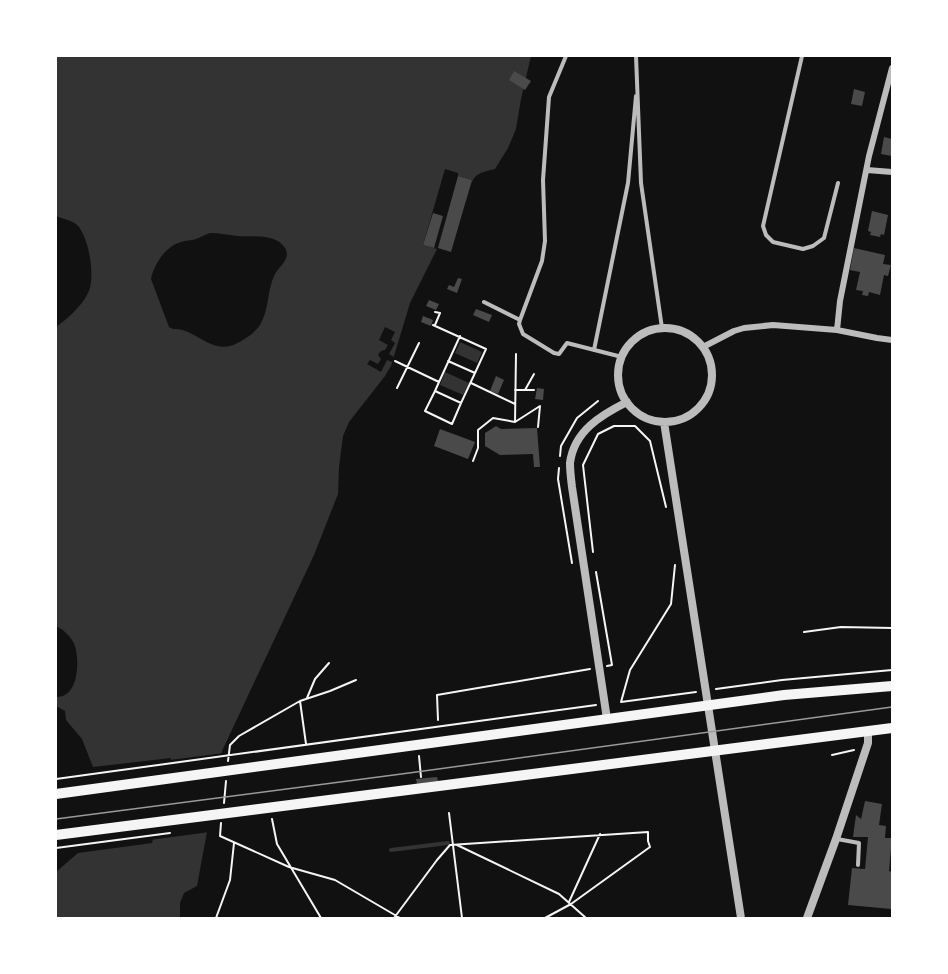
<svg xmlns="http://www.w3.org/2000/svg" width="948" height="974" viewBox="0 0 948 974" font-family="Commissioner,sans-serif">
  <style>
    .water { fill: #333; fill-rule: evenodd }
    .pier { fill: #111 }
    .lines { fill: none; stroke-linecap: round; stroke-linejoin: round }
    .stream { stroke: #333; stroke-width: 4 }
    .building { fill: #4a4a4a }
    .path { stroke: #f5f5f5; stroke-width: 2 }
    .service { stroke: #bcbcbc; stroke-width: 4 }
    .minor { stroke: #bcbcbc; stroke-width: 6 }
    .tertiary { stroke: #bcbcbc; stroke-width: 8 }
    .primary { stroke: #f5f5f5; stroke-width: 10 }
    .tram { stroke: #9a9a9a; stroke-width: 1.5 }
  </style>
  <rect width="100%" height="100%" fill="#111"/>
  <path class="water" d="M 56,56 L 531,56 L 521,99 L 516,129 L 508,148 L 495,169 C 470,174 473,179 466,202 L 452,198 L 437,249 L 410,303 L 391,366 L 385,376 L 349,422 L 343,436 L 339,467 L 338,494 L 314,555 L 222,751 L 197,886 L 184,893 L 180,903 L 180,918 L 56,918 L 56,872 L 78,853 L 152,843 L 171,758 L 93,767 L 82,739 L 66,720 L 65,711 L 56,706 L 56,697 C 78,698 80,663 75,646 C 72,637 64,630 56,626 L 56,327 C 67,319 82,306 88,293 C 96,279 89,236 77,225 C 72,220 62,219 56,216 ZM 210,233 C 220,233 228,235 237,236 C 252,237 276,233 285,248 C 292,259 278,267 274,276 C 267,292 269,310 260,325 C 254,334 240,343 230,346 C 208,351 193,327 173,329 L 169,327 L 151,279 C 154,264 166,246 181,242 C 186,240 191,241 196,239 C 201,237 205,235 210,233 Z
    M 460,342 L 482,352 L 477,363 L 455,353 Z
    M 445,372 L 469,383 L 463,395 L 440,385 Z"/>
  <path class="pier" d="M 445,169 L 458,173 L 458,176 L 472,180 L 466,202 L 452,198 L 437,249 L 423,245 Z
    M 385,327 L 395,332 L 391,340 L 395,343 L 389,354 L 394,357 L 392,362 L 387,360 L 381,372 L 367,364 L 370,360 L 378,364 L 381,359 L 378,355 L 381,351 L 385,350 L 388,345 L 379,340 Z
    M 224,753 L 210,832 L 149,840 L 167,761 L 100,769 Z"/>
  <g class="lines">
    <path class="stream" d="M 391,850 L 448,843"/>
  </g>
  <path class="building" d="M 514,71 L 531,81 L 525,90 L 509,80 Z
    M 854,89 L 865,92 L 862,106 L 851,104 Z
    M 884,137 L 892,139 L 892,156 L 881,154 Z
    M 458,176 L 472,180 L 451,252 L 438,248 Z
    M 872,211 L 888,215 L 884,235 L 881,234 L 880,237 L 870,235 L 871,232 L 868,231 Z
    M 433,213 L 443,216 L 434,248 L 423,245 Z
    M 854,248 L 885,255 L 883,264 L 891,265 L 888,276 L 884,275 L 880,295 L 869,292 L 868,296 L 862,295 L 863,291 L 856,290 L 860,272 L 850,270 Z
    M 458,278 L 462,279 L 457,293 L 447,289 L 449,285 L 454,287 Z
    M 429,300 L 439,304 L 436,310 L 426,306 Z
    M 476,309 L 492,315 L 489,322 L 473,315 Z
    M 423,316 L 433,320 L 431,326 L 421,322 Z
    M 496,376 L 504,380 L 498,394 L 490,391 Z
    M 537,388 L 544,389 L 543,400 L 535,399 Z
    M 496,426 L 501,429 L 537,428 L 540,467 L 534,467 L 533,454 L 500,455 L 485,446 L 485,433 Z
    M 440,429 L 475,442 L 468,459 L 434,446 Z
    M 437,777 L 438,781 L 417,784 L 416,779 Z
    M 865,801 L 882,804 L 879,825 L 886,826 L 885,838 L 892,838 L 889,871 L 892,872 L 891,909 L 848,905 L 852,868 L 865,869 L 868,837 L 853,837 L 856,815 L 861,819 Z"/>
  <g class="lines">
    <path class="path" d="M 433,325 L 486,349 L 475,373 L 448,361
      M 435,325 L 440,313 L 435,312
      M 395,361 L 439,382 L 435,391 L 461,403 L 475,373
      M 439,382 L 460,336
      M 471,383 L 515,404
      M 397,388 L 419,343
      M 515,390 L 534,390
      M 525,390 L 534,374
      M 435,391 L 425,411 L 452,424 L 461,403
      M 515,422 L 516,354
      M 560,456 L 561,446 L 577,418 L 598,401
      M 473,461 L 478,448 L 478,430 L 493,418 L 515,422 L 540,406 L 538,427
      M 559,468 L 558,479 L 572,563
      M 593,552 L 583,465 L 598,434 L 614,426 L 635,426 L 650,441 L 666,507
      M 675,565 L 671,604 L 630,670 L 621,702 L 696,692
      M 596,572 L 612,665 L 607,666
      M 804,632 L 841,627 L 892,628
      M 716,689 L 782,680 L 892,670
      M 307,698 L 315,679 L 329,663
      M 300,701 L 306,744
      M 438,720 L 437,695 L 590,669
      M 832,755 L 854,750
      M 419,756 L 421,777
      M 228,761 L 230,745 L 239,736 L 300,701 L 330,691 L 356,680
      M 56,779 L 596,705
      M 224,803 L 226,781
      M 449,813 L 462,918
      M 272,819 L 277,844 L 321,918
      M 221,823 L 220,836 L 289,867 L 335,880 L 400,918
      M 457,845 L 559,894 L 586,918
      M 56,848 L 170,833
      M 569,902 L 600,834
      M 216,918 L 230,880 L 234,843
      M 394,918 L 437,860 L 450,845 L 648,832 L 648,841 L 650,847 L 571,904 L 545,918"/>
    <path class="service" d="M 566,56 L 549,97 L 543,180 L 545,241 L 542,261 L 520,320 L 519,324 L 523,334 L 554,353 L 559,354 L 567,343 L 622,357
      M 636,56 L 641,183 L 662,328
      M 802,56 L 763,226 L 766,235 L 773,242 L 803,249 L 813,246 L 824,238 L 838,183
      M 484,302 L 520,320
      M 594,350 L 628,183 L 636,96
      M 837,839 L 859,843 L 858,865"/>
    <path class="minor" d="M 867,170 L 892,172
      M 837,330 L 840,301 L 869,156 L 892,68
      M 703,347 L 734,331 L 744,328 L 773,325 L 837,330 L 877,338 L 892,340"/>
    <path class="tertiary" d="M618 375a47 47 0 1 1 94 0a47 47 0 1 1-94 0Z
      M 664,422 L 741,918
      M 607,719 L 572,487 C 571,479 570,471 570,463 C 574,431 601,415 627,402
      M 807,918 L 836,839 L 868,743 L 868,731"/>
    <path class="primary" d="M 56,794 L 784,695 L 892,686
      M 56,835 L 892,728"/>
    <path class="tram" d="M 56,819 L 409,773 L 892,707"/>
  </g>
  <rect width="948" height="974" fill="none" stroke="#ffffff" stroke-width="114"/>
</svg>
